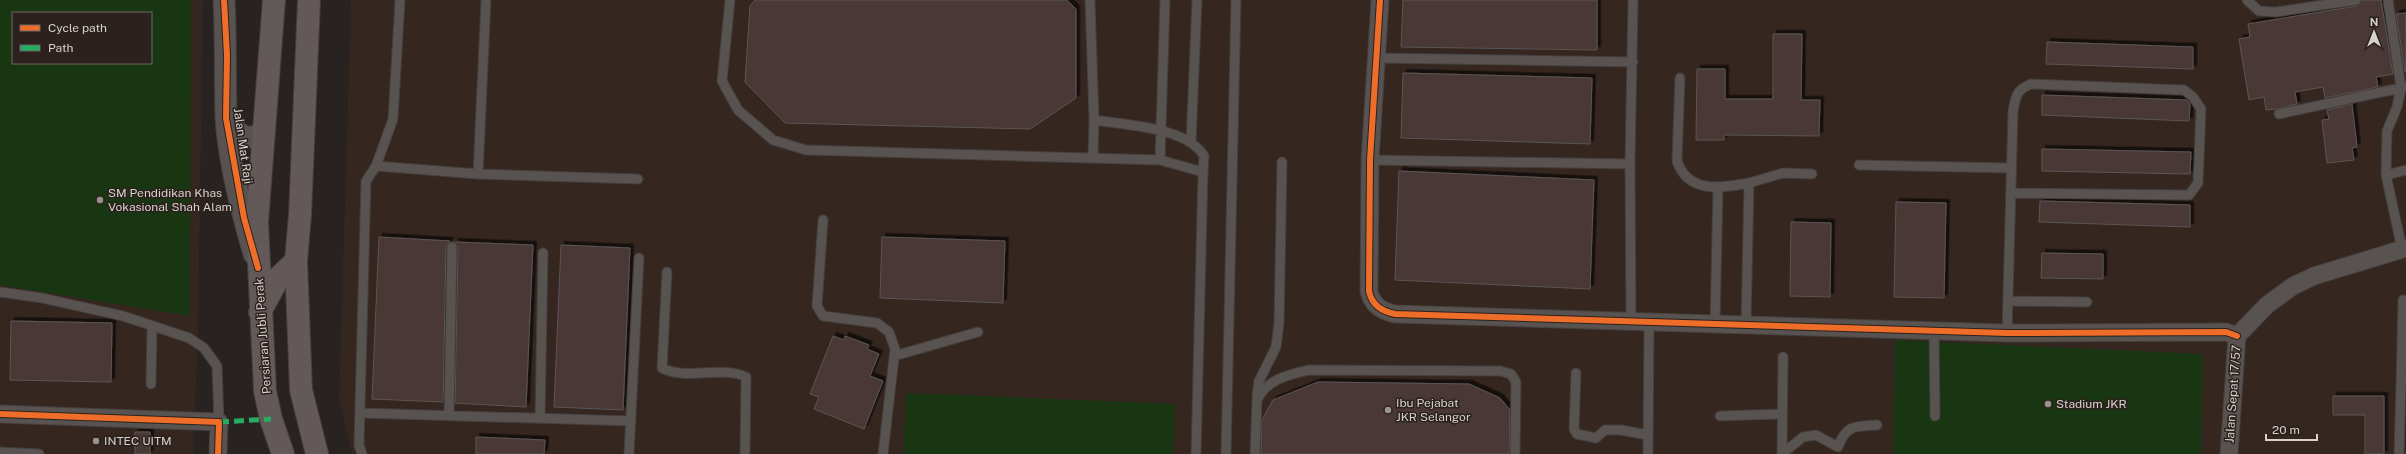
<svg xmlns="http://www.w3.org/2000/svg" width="2406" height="454" viewBox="0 0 2406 454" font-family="'Public Sans',sans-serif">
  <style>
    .built { fill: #352620; fill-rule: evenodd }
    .green { fill: #193612; fill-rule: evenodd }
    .building { fill: #483734; stroke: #5c5655; filter: url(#shadow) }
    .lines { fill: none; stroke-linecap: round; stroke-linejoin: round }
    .service-casing { stroke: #443f3d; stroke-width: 11 }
    .minor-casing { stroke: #443f3d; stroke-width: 19 }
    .tertiary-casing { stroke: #443f3d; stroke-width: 23 }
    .primary-casing { stroke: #443f3d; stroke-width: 24 }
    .service { stroke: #585351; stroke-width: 9 }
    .minor { stroke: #585351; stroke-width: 17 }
    .tertiary { stroke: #585351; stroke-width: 21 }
    .primary { stroke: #625958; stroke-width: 22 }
    .quiet { stroke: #26ab63; stroke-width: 5; stroke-dasharray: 10 5; stroke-linecap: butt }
    .cycleway-casing { stroke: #2b211d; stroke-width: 8 }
    .cycleway { stroke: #ee6e29; stroke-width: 6 }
    .poi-dot { fill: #9a9491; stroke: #2b211d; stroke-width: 1.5 }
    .labels { text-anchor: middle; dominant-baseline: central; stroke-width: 3; stroke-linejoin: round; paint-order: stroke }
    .street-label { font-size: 12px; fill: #d7d1ce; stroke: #2b211d }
    .poi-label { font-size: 12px; fill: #d7d1ce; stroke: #2b211d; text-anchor: start }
  </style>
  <defs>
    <filter id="shadow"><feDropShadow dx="3.5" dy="-3.5" stdDeviation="0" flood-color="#0009"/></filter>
  </defs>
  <rect width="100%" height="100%" fill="#282220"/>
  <path class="built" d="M 0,0 L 203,0 L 198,337 L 193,454 L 0,454 ZM 13,13 L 151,13 L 151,63 L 13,63 Z
    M 351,0 L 2406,0 L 2406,454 L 352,454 L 339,400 Z"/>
  <path class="green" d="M 0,0 L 191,0 L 190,316 L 0,285 ZM 13,13 L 151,13 L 151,63 L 13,63 Z
    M 1895,340 L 2203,354 L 2201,454 L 1893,454 Z
    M 906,393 L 1175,404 L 1173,454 L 904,454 Z"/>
  <path class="building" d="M 755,0 L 1067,0 L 1076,9 L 1076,98 L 1030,129 L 785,123 L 745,82 L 750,6 Z
    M 1403,0 L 1597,0 L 1597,50 L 1401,47 Z
    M 2362,0 L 2381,0 L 2393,74 L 2376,77 L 2378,87 L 2325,98 L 2323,87 L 2295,92 L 2297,104 L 2277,109 L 2266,110 L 2264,97 L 2249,100 L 2239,39 L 2250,37 L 2248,24 L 2357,6 Z
    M 2406,13 L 2406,72 L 2405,72 L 2396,14 Z
    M 1773,34 L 1802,34 L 1801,100 L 1820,100 L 1819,136 L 1724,135 L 1724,140 L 1696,140 L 1697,69 L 1725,69 L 1725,99 L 1773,99 Z
    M 2047,42 L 2193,47 L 2193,69 L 2046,64 Z
    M 1403,73 L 1592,78 L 1590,144 L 1401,138 Z
    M 2042,95 L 2187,100 L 2190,104 L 2189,121 L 2042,115 Z
    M 2352,104 L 2357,147 L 2352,148 L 2354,160 L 2327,163 L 2322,120 L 2329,119 L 2327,110 Z
    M 2042,149 L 2191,152 L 2190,174 L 2042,171 Z
    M 1399,171 L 1594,180 L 1590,289 L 1395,280 Z
    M 2040,201 L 2190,205 L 2190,227 L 2039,222 Z
    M 1896,202 L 1946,203 L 1944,298 L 1894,297 Z
    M 1791,222 L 1831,223 L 1830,297 L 1790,296 Z
    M 379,237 L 450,241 L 446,247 L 443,402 L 372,399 Z
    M 882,237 L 1005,241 L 1003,303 L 880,298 Z
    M 454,242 L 533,245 L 526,407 L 455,403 L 458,247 Z
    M 561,245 L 630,248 L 623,410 L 554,407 Z
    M 2042,253 L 2103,254 L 2103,279 L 2041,278 Z
    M 11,321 L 112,323 L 111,382 L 10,380 Z
    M 833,336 L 844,340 L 845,336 L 869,345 L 867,349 L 879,354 L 870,376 L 883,381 L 864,429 L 814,409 L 819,397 L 810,394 Z
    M 1318,382 L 1469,384 L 1500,398 L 1510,410 L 1509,454 L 1261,454 L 1262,420 L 1273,400 Z
    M 2333,396 L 2384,396 L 2384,454 L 2365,454 L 2365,415 L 2333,415 Z
    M 135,432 L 150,432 L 150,454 L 135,454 Z
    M 476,437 L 545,440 L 544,454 L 476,454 Z"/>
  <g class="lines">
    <defs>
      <path id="service" d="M 730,0 L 722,81 L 738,110 L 773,140 L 806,150 L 1160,160 L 1203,172 L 1196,454
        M 1090,0 L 1094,120 C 1125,125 1187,127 1204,156 L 1203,172
        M 2247,0 L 2259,11 L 2276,12 L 2356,0
        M 2388,0 L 2401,88 L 2397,107 L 2387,131 L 2386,175 L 2402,249
        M 1376,58 L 1633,62
        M 1680,78 L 1677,161 C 1688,194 1721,188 1749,183 L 1746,325
        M 2279,114 L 2405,87
        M 1191,142 L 1197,0
        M 1093,157 L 1094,120
        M 1160,160 L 1165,0
        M 1370,160 L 1630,164
        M 1859,165 L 2011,168
        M 376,166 L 478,174 L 638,179
        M 478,174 L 486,0
        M 2386,175 L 2406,170
        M 1749,183 L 1783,173 L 1812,174
        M 823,220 L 817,306 L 823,316 L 877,323 L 889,332 L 895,349 L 883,454
        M 667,272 L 662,368 C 687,381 721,365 746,377 L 745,454
        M 0,292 L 42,298 L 123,316 L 189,338 L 204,348 L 217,366 L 219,422
        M 2008,301 L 2087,302
        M 1631,322 L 1630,164 L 1633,0
        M 1715,324 L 1718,188
        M 1934,331 L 1935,416
        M 2007,333 L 2013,111 C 2016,96 2016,90 2031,84 L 2184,90 L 2193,97 L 2201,109 L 2198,183 L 2189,195 L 2011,193
        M 894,356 L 978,332
        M 1576,373 L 1574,429 L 1577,434 L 1596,438 L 1605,430 L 1621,430 L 1648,435
        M 151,384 L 152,326
        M 2401,384 L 2403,300
        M 1257,396 L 1259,381 L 1276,347 L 1279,323 L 1282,162
        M 361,413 L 631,421
        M 449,416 L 452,247
        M 1720,416 L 1782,414
        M 540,419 L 543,253
        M 0,452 L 39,454
        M 1783,453 L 1803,437 L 1816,435 L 1838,447 C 1846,425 1855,426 1877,425
        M 362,454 L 359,445 L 366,181 L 376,166 L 393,119 L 400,0
        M 629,454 L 639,258
        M 1226,454 L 1236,0
        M 1255,454 L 1257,400 C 1267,379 1288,375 1309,370 L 1500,371 L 1511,374 L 1516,382 L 1515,454
        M 1648,454 L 1649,322
        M 1782,454 L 1783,357
        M 2399,454 L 2401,384 L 2405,379"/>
      <path id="minor" d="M 1380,0 L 1370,160 L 1369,291 C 1372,305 1381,311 1395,314 L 2007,333 L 2226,332 L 2237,336
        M 0,414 L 219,422 L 218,454
        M 2229,454 L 2237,336 L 2267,305 L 2293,286 L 2314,276 L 2406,248"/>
      <path id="tertiary" d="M 224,0 C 226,39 225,78 226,116 C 228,159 242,213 254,254
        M 226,118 C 237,133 245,144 264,132"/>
      <path id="primary" d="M 274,0 L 257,222 L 265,391 L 271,419 L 283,454
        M 309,0 L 300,215 L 296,261 L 301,390 L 317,454
        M 260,312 L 279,277 L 296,261"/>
    </defs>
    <use href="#service" class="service-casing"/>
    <use href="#minor" class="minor-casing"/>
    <use href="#tertiary" class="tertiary-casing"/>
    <use href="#primary" class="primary-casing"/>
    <use href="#service" class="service"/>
    <use href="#minor" class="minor"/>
    <use href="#tertiary" class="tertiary"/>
    <use href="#primary" class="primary"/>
    <path class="quiet" d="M 219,422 L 271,419"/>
    <defs>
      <path id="cycleway" d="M 224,0 L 227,55 L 226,118 L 244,218 L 258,268
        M 1380,0 L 1370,160 L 1369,291 C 1372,305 1381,311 1395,314 L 2007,333 L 2226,332 L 2237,336
        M 0,414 L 219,422 L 218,454"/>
    </defs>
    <use href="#cycleway" class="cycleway-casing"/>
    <use href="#cycleway" class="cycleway"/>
  </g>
  <g class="poi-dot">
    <circle cx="100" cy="200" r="4"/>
    <circle cx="2048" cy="404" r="4"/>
    <circle cx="1388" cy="410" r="4"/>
    <circle cx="96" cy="441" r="4"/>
  </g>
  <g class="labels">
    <g class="street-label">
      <text transform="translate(243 146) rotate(82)">Jalan Mat Raji</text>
      <text transform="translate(263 336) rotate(-94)">Persiaran Jubli Perak</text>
      <text transform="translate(2233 394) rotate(-86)">Jalan Sepat 17/57</text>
    </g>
    <g class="poi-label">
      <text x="108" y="193">SM Pendidikan Khas<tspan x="108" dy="14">Vokasional Shah Alam</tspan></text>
      <text x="1396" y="403">Ibu Pejabat<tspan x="1396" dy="14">JKR Selangor</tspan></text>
      <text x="2056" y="404">Stadium JKR</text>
      <text x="104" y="441">INTEC UITM</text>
    </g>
  </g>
  <rect x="12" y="12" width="140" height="52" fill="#2b211d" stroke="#706764"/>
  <rect x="20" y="25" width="20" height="6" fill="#ee6e29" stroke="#706764"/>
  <text x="48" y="32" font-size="12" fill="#d7d1ce">Cycle path</text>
  <rect x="20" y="45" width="20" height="6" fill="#26ab63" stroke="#706764"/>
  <text x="48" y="52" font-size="12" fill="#d7d1ce">Path</text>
  <g transform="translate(2374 32)" stroke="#2b211d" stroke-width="3" paint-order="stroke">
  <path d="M0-3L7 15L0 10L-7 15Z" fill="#d7d1ce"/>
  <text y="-6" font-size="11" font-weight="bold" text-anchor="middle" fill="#d7d1ce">N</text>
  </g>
  <path d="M2266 434v6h51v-6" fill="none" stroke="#d7d1ce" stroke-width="2"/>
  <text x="2272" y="434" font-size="12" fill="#d7d1ce" stroke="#2b211d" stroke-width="3" paint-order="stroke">20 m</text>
</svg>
